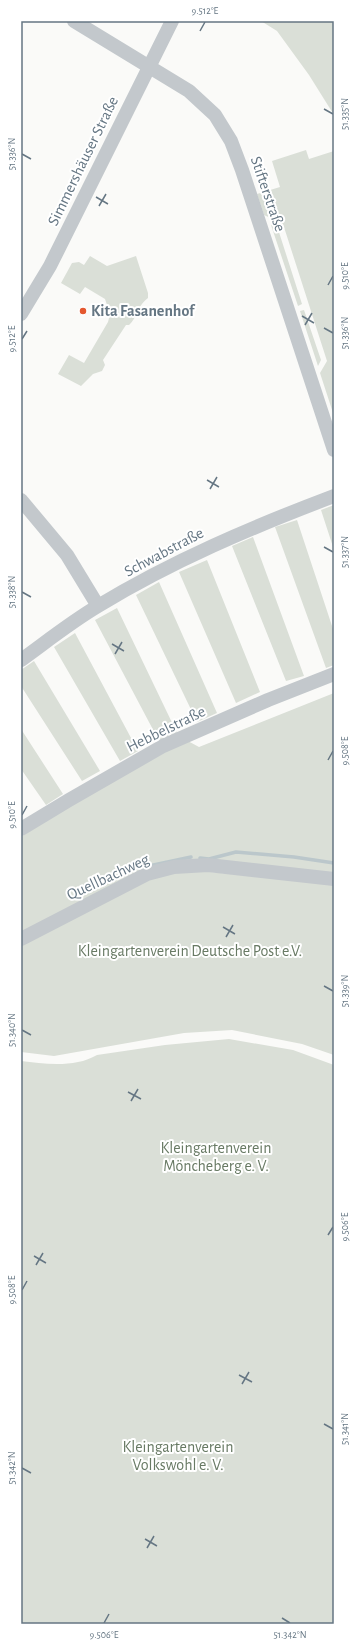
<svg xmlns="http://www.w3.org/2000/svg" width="355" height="1645" viewBox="0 0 355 1645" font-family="'Alegreya Sans',sans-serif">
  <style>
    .green { fill: #dadfd7 }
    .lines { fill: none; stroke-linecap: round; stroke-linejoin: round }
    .stream { stroke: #bbc7cb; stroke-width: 3.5 }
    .minor { stroke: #c3c8cc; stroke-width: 14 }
    .ticks { fill: none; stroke: #657683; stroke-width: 1.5 }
    .poi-dot { fill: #e4572e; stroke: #fff; stroke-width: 1.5 }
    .labels { text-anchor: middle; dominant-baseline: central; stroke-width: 4; stroke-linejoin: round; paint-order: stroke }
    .street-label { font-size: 16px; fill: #657683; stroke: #fff }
    .poi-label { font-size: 16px; font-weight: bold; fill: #657683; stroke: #fff; text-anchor: start }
    .park-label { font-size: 16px; fill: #687a64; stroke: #fff }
    .neatline { fill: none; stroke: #657683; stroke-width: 1.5 }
    .ticks-label { font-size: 10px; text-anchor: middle; fill: #657683 }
  </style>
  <rect width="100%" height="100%" fill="#fafaf8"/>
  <path class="green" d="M 261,21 L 334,21 L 334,115 L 309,75 L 277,31 Z
    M 306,150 L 309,159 L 334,151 L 334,416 L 320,373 L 327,361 L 283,224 L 264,215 L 257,194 L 280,187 L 272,161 Z
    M 272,223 L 277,226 L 302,304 L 298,306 L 271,225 Z
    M 90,256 L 107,266 L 136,256 L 148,293 L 148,298 C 136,307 138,317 129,325 L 126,325 L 103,360 L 105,365 L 102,371 L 93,374 L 81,386 L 58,374 L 69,355 L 84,363 L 108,322 L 110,314 L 105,299 L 85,287 L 80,294 L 61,283 L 72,263 L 79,262 L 84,265 Z
    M 304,310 L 321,360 L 318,366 L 300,311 Z
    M 334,505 L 334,550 L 321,510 Z
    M 297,520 L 334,632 L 334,665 L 326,668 L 275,527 Z
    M 253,537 L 304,676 L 286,681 L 232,546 Z
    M 207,560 L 260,692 L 236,703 L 179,572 Z
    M 159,582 L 217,713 L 197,722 L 136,595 Z
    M 117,608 L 177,733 L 159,741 L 95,620 Z
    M 75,633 L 138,751 L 120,761 L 54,647 Z
    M 34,661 L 100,771 L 82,781 L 21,686 L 21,670 Z
    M 334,693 L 334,876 L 190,862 L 21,933 L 21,837 L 51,817 L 186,740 L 199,747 Z
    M 21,729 L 63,794 L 46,805 L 21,769 Z
    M 180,869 L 334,884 L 334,1055 L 302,1044 L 232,1030 L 184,1033 L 54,1056 L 21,1052 L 21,942 L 141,878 Z
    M 229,1039 L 293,1050 L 334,1065 L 334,1624 L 21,1624 L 21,1061 C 45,1064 75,1068 97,1055 L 165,1045 Z"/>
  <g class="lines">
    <path class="stream" d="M 200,858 L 209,859 L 236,852 L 294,857 L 334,863
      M 144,867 L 191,857"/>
    <path class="minor" d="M 74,21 L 189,91 L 215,115 L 231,141 L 242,170 L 334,450
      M 21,314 L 50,266 L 172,21
      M 21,500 L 67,555 L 98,606
      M 21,660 C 46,642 71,622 98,606 C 172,561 252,527 334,496
      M 21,829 L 69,800 L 163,746 L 268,700 L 334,674
      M 21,939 L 147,874 L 174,867 L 208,865 L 334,879"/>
  </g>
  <path class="ticks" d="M 200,31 L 205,22M 324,109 L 333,114M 22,154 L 31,159M 96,197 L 108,204M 99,206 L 106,194M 328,285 L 333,276M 302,316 L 314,323M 305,325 L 312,313M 324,328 L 333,333M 22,339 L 27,331M 207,480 L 219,487M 210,489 L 217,477M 324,547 L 333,552M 22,592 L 31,597M 112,644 L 124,651M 115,654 L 122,642M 328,760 L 333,751M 22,815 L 27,806M 223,927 L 235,934M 226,937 L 233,925M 324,986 L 333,991M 22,1030 L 31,1035M 128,1092 L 141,1099M 131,1101 L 138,1089M 328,1235 L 333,1227M 34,1256 L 46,1263M 36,1265 L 43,1253M 22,1290 L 27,1281M 239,1375 L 252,1382M 242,1384 L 249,1372M 324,1424 L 333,1429M 22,1468 L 31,1473M 145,1539 L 157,1546M 147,1548 L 154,1536M 282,1618 L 290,1623M 104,1623 L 109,1614"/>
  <circle class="poi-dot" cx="83" cy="311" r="4"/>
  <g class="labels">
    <g class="street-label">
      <text transform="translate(83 161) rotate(-64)">Simmershäuser Straße</text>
      <text transform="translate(268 194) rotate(71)">Stifterstraße</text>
      <text transform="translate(164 552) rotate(-28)">Schwabstraße</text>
      <text transform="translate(166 729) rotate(-26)">Hebbelstraße</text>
      <text transform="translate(108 877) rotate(-25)">Quellbachweg</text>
    </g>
    <g class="poi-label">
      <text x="91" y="311">Kita Fasanenhof</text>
    </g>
    <g class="park-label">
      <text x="190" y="951">Kleingartenverein Deutsche Post e.V.</text>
      <text x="216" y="1148">Kleingartenverein<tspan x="216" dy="18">Möncheberg e. V.</tspan></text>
      <text x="178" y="1447">Kleingartenverein<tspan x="178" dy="18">Volkswohl e. V.</tspan></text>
    </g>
  </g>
  <rect width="355" height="1645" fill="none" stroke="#ffffff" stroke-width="44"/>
  <rect x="22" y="22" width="311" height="1601" class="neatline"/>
  <g class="ticks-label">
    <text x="205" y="14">9.512°E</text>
    <text transform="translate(344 114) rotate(-90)" y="4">51.335°N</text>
    <text transform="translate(11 154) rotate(-90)" y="4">51.336°N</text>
    <text transform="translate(344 276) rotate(-90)" y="4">9.510°E</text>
    <text transform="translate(344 333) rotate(-90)" y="4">51.336°N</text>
    <text transform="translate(11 339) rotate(-90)" y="4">9.512°E</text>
    <text transform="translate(344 552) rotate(-90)" y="4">51.337°N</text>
    <text transform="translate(11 592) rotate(-90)" y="4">51.338°N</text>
    <text transform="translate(344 751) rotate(-90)" y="4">9.508°E</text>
    <text transform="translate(11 815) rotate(-90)" y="4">9.510°E</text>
    <text transform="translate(344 991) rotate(-90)" y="4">51.339°N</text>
    <text transform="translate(11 1030) rotate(-90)" y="4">51.340°N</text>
    <text transform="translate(344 1227) rotate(-90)" y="4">9.506°E</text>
    <text transform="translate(11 1290) rotate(-90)" y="4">9.508°E</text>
    <text transform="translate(344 1429) rotate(-90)" y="4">51.341°N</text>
    <text transform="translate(11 1468) rotate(-90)" y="4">51.342°N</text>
    <text x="104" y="1638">9.506°E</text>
    <text x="290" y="1638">51.342°N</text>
  </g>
</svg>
